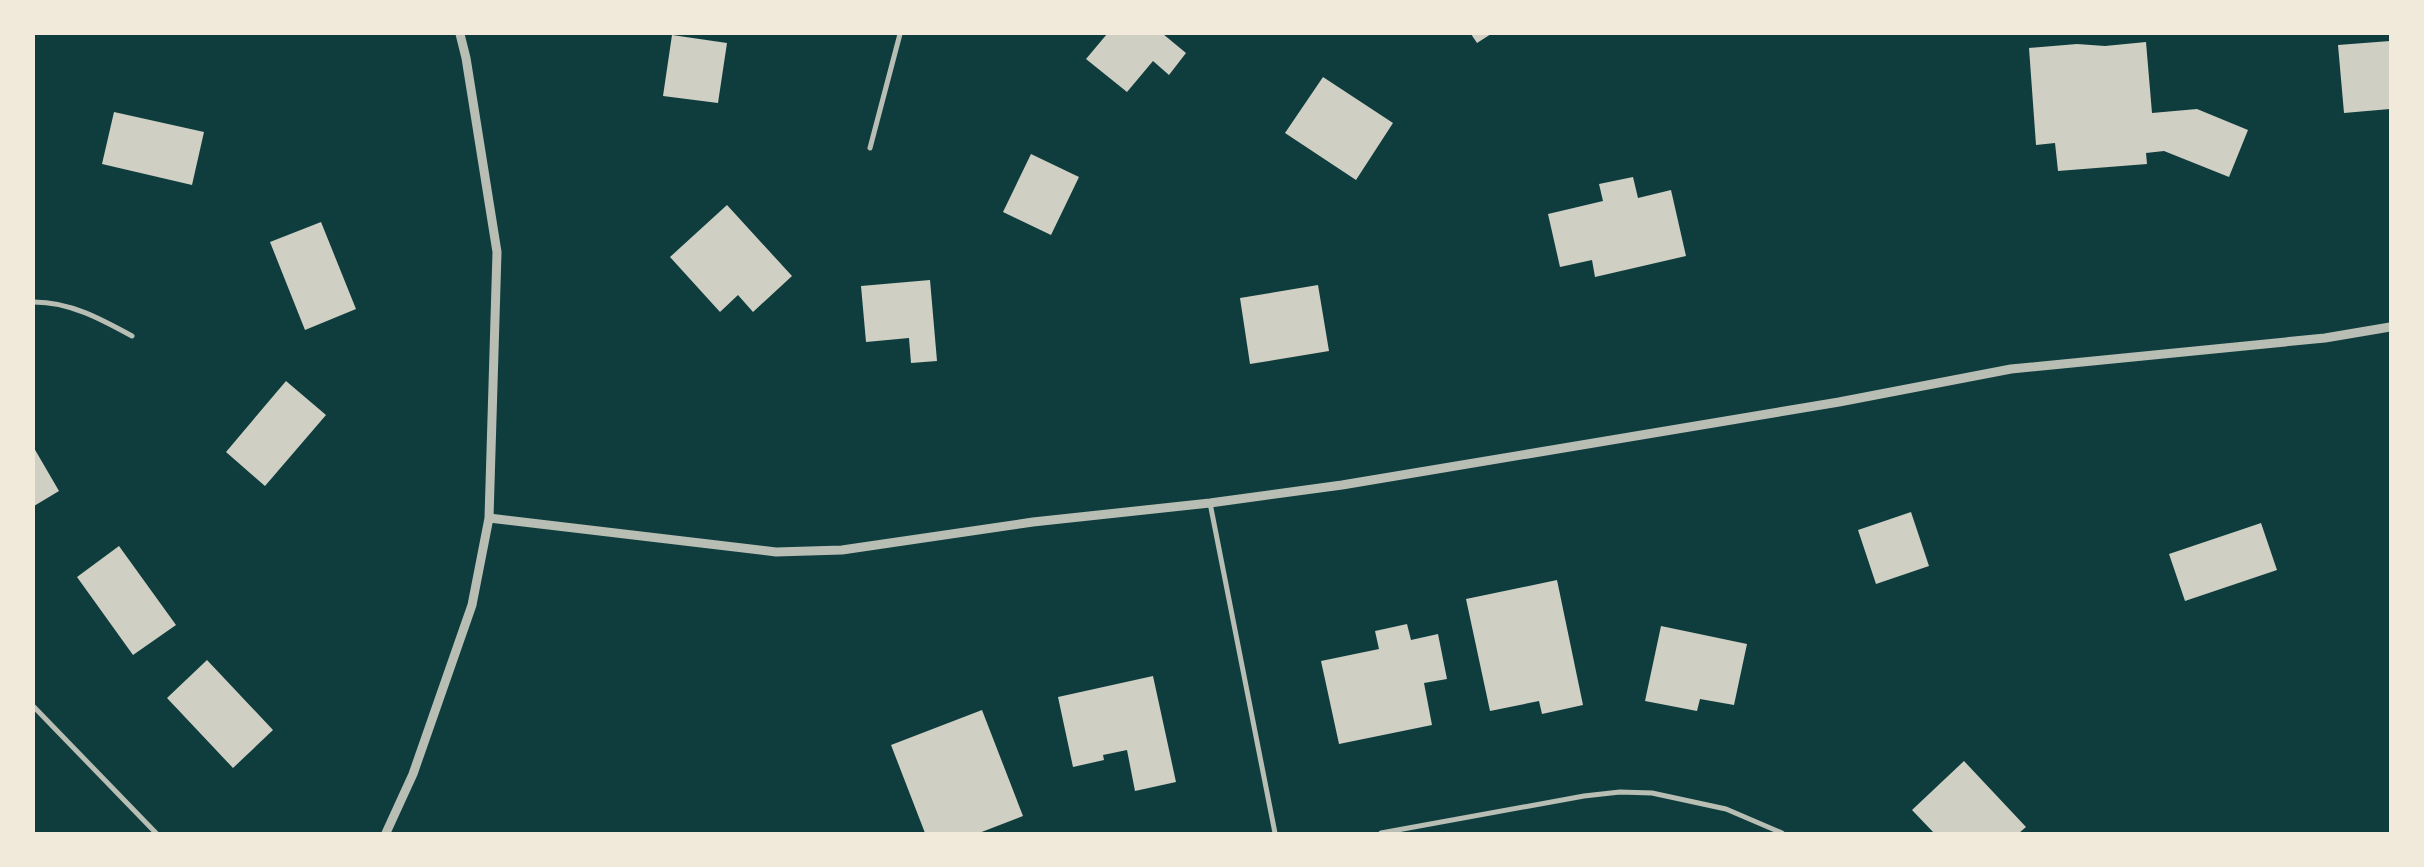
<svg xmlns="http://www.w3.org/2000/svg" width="2424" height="867" viewBox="0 0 2424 867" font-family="'Nunito Sans',sans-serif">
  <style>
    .building { fill: #cfcfc3 }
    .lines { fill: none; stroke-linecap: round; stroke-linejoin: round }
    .minor { stroke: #b8beb3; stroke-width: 5 }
    .tertiary { stroke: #b8beb3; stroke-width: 9 }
  </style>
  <rect width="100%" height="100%" fill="#0f3d3e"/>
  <path class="building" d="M 1107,34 L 1163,34 L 1186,53 L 1169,75 L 1153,61 L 1127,92 L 1086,59 Z
    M 1471,34 L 1491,34 L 1477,43 Z
    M 672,35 L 727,43 L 718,103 L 663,96 Z
    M 2390,41 L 2390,109 L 2344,113 L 2338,45 Z
    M 2146,42 L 2152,113 L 2197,109 L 2248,130 L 2229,177 L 2164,151 L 2146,153 L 2147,164 L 2058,171 L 2055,143 L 2036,145 L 2029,48 L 2077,44 L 2105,46 Z
    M 1323,77 L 1393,123 L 1356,180 L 1285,133 Z
    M 114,112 L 204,132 L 192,185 L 102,164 Z
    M 1031,154 L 1079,177 L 1051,235 L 1003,212 Z
    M 1633,177 L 1638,198 L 1671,190 L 1686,256 L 1595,277 L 1592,260 L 1560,267 L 1548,214 L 1603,201 L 1599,184 Z
    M 727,205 L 792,276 L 753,312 L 738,295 L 720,312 L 670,257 Z
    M 321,222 L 356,309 L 305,330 L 270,242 Z
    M 930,280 L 937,361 L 911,363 L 909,338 L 866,342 L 861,286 Z
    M 1318,285 L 1329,351 L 1250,364 L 1240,298 Z
    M 286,381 L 326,415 L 265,486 L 226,452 Z
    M 34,448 L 59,491 L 34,506 Z
    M 1911,512 L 1929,566 L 1876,584 L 1858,530 Z
    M 2261,523 L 2277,570 L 2185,601 L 2169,554 Z
    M 119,546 L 176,625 L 133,655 L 77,577 Z
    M 1557,580 L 1583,705 L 1542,714 L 1539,701 L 1490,711 L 1466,599 Z
    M 1407,624 L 1411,640 L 1438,634 L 1447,679 L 1424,683 L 1432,725 L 1339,744 L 1321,661 L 1379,649 L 1375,631 Z
    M 1661,626 L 1747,644 L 1734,705 L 1700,699 L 1697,711 L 1645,701 Z
    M 207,660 L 273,730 L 233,768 L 167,698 Z
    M 1153,676 L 1176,782 L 1135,791 L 1127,750 L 1103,755 L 1104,760 L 1073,767 L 1058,697 Z
    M 982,710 L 1023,816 L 979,833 L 925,833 L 891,745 Z
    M 1964,761 L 2026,827 L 2019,833 L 1934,833 L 1912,810 Z"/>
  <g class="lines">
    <path class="minor" d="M 870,148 L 900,34
      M 34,302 C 70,302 101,319 132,336
      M 1210,503 L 1275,833
      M 34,707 L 156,833
      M 1381,833 L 1584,796 L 1620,792 L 1652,793 L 1726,809 L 1782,833"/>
    <path class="tertiary" d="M 489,518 L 776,552 L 842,550 L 1033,522 L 1210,503 L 1342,485 L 1839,402 L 2011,369 L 2325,338 L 2390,327
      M 386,833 L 413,774 L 472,605 L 489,518 L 497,252 L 466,58 L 460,34"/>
  </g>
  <rect width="2424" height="867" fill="none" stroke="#f1e9da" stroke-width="70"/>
</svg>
